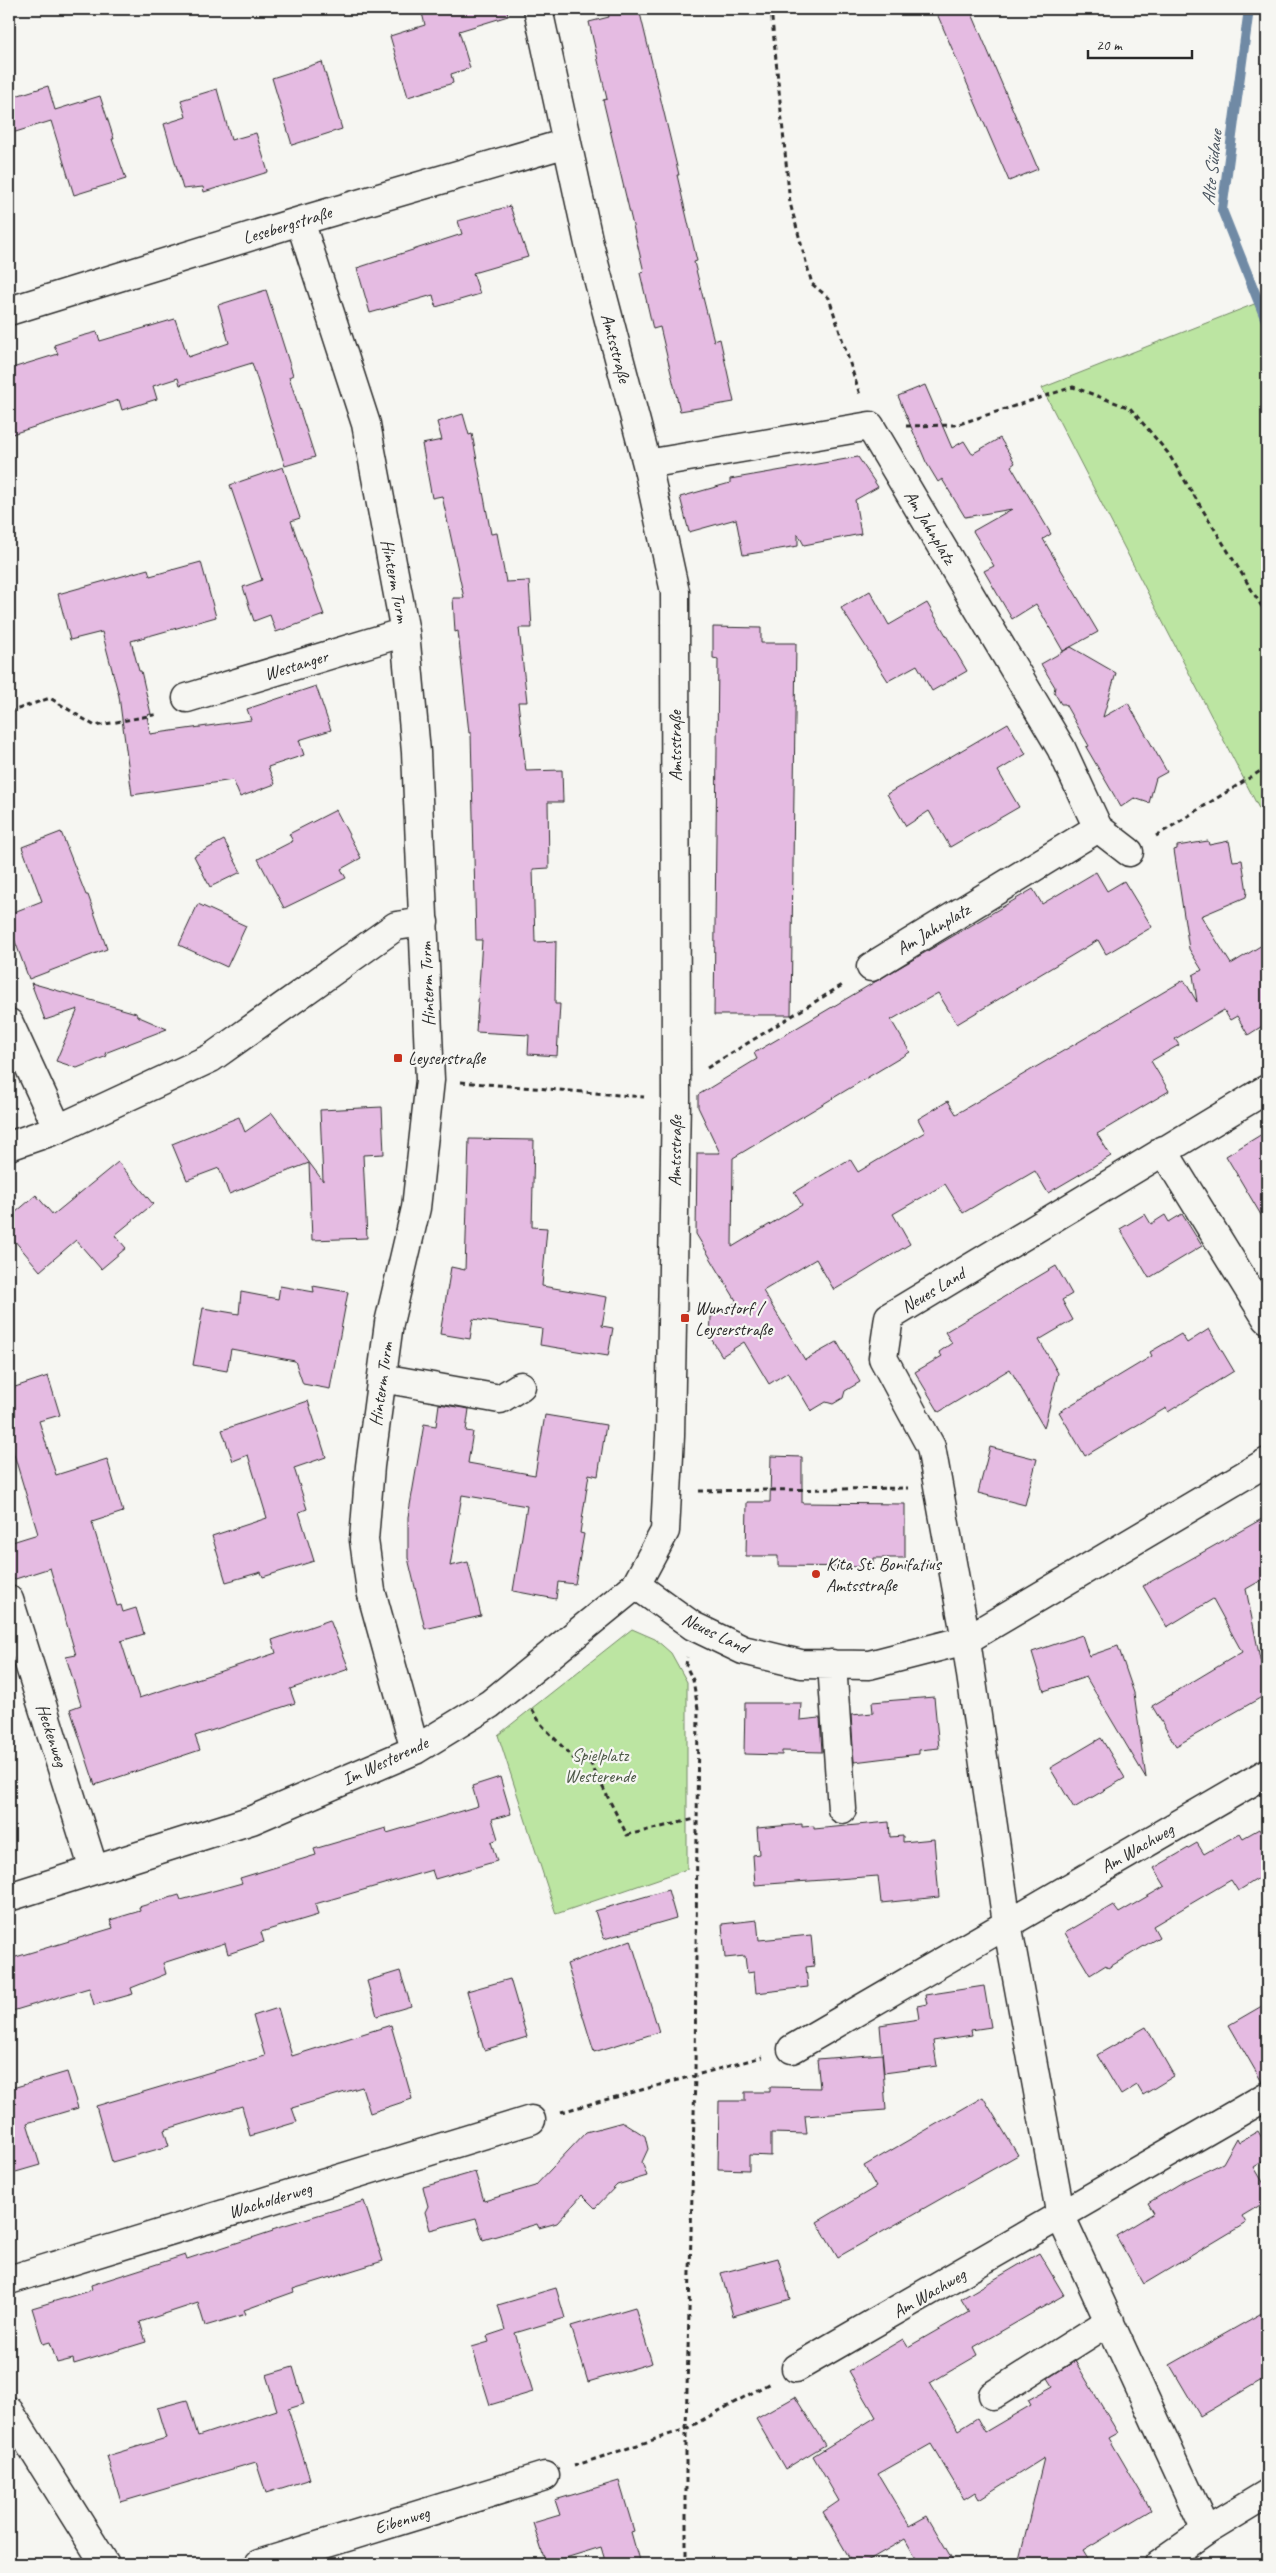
<svg xmlns="http://www.w3.org/2000/svg" width="1276" height="2573" viewBox="0 0 1276 2573" font-family="Caveat,sans-serif">
  <style>
    .green { fill: #bce5a2; stroke: #748866 }
    .lines { fill: none; stroke-linecap: round; stroke-linejoin: round }
    .stream { stroke: #6f8aa5; stroke-width: 10 }
    .building { fill: #e5bbe2; stroke: #2b2b2b }
    .minor-casing { stroke: #2b2b2b; stroke-width: 31 }
    .path { stroke: #2b2b2b; stroke-width: 3; stroke-dasharray: 5 4; stroke-linecap: butt }
    .minor { stroke: #f6f6f2; stroke-width: 28 }
    .poi-dot { fill: #c8321e; stroke: #f6f6f2; stroke-width: 2 }
    .labels { text-anchor: middle; dominant-baseline: central; stroke-width: 4.5; stroke-linejoin: round; paint-order: stroke }
    .street-label { font-size: 18px; fill: #2b2b2b; stroke: #f6f6f2 }
    .poi-label { font-size: 18px; fill: #2b2b2b; stroke: #f6f6f2; text-anchor: start }
    .park-label { font-size: 18px; fill: #4f5a49; stroke: #f6f6f2 }
    .water-label { font-size: 19px; font-style: italic; fill: #48535e; stroke: #f6f6f2 }
  </style>
  <rect width="100%" height="100%" fill="#f6f6f2"/>
  <filter id="ink" filterUnits="userSpaceOnUse"><feTurbulence type="fractalNoise" baseFrequency=".02" numOctaves="2"/><feDisplacementMap in="SourceGraphic" scale="10" xChannelSelector="R" yChannelSelector="G"/><feConvolveMatrix kernelMatrix="1 2 1 2 8 2 1 2 1" color-interpolation-filters="sRGB"/></filter>
  <g filter="url(#ink)">
    <path class="green" d="M 1267,299 L 1267,824 L 1042,388 Z
      M 632,1629 L 655,1639 L 671,1653 L 687,1682 L 687,1869 L 556,1914 L 498,1735 Z"/>
    <g class="lines">
      <path class="stream" d="M 1249,9 L 1222,210 L 1267,323"/>
    </g>
    <path class="building" d="M 421,9 L 507,9 L 508,16 L 459,31 L 470,68 L 451,74 L 453,83 L 408,97 L 390,36 L 425,25 Z
      M 607,9 L 639,9 L 679,175 L 677,175 L 697,261 L 694,262 L 714,341 L 720,339 L 734,402 L 680,411 L 660,327 L 653,329 L 640,273 L 644,272 L 603,100 L 607,99 L 589,22 L 609,17 Z
      M 935,9 L 970,9 L 1038,169 L 1009,181 Z
      M 322,62 L 342,129 L 292,145 L 272,78 Z
      M 48,86 L 55,110 L 100,96 L 114,139 L 112,139 L 126,179 L 74,195 L 51,121 L 9,134 L 9,98 Z
      M 217,89 L 231,140 L 256,133 L 268,172 L 204,192 L 203,187 L 183,189 L 164,124 L 186,117 L 181,100 Z
      M 510,206 L 528,257 L 473,273 L 480,294 L 436,307 L 433,295 L 370,313 L 357,268 L 462,234 L 458,221 Z
      M 266,290 L 293,375 L 289,377 L 315,457 L 285,466 L 252,363 L 180,385 L 178,378 L 153,386 L 157,399 L 122,410 L 119,400 L 9,435 L 9,369 L 58,354 L 54,345 L 82,336 L 97,332 L 100,341 L 175,319 L 188,357 L 229,343 L 218,305 Z
      M 925,385 L 952,448 L 964,441 L 972,454 L 1000,438 L 1015,463 L 1011,466 L 1051,534 L 1043,539 L 1098,632 L 1063,651 L 1036,604 L 1012,619 L 984,571 L 994,566 L 973,531 L 1012,509 L 965,517 L 942,479 L 938,482 L 926,462 L 898,396 Z
      M 463,414 L 469,435 L 472,434 L 491,534 L 497,533 L 506,582 L 529,581 L 532,628 L 519,628 L 527,702 L 518,702 L 526,771 L 562,770 L 563,802 L 548,802 L 549,868 L 533,869 L 535,942 L 556,941 L 555,1004 L 560,1004 L 557,1056 L 528,1054 L 529,1035 L 476,1032 L 482,940 L 476,940 L 471,733 L 469,733 L 458,631 L 455,632 L 453,598 L 464,598 L 442,496 L 432,498 L 422,444 L 442,440 L 437,422 Z
      M 858,457 L 878,487 L 855,500 L 861,534 L 804,545 L 798,534 L 798,546 L 743,555 L 736,519 L 689,532 L 680,497 L 730,483 L 730,479 Z
      M 283,467 L 300,518 L 291,521 L 324,615 L 276,632 L 270,615 L 254,621 L 243,587 L 262,580 L 230,485 Z
      M 201,562 L 216,617 L 131,641 L 139,671 L 141,671 L 151,714 L 147,715 L 150,734 L 251,720 L 247,709 L 316,686 L 331,730 L 299,740 L 304,755 L 268,767 L 275,784 L 240,797 L 233,780 L 132,795 L 119,696 L 102,632 L 70,640 L 58,594 L 148,569 L 150,576 Z
      M 870,591 L 889,625 L 927,603 L 967,671 L 932,691 L 917,665 L 888,681 L 841,608 Z
      M 713,627 L 761,628 L 761,643 L 796,643 L 791,1015 L 714,1015 L 718,659 L 713,658 Z
      M 1071,647 L 1116,673 L 1103,717 L 1128,703 L 1167,772 L 1156,778 L 1149,803 L 1134,798 L 1121,807 L 1086,747 L 1089,746 L 1065,704 L 1061,704 L 1054,692 L 1055,687 L 1041,664 Z
      M 1008,723 L 1026,754 L 998,771 L 1019,807 L 950,847 L 929,811 L 906,826 L 887,794 Z
      M 336,810 L 361,858 L 341,869 L 346,878 L 284,908 L 258,859 L 293,841 L 289,834 Z
      M 61,832 L 86,895 L 88,895 L 107,949 L 29,979 L 9,925 L 9,914 L 42,901 L 22,847 Z
      M 224,840 L 241,872 L 210,887 L 194,856 Z
      M 1208,841 L 1209,845 L 1229,841 L 1233,861 L 1242,860 L 1247,892 L 1246,897 L 1201,916 L 1231,964 L 1267,942 L 1267,1023 L 1248,1035 L 1237,1016 L 1230,1020 L 1224,1010 L 1175,1039 L 1179,1045 L 1151,1061 L 1169,1091 L 1097,1134 L 1111,1156 L 1048,1193 L 1035,1171 L 963,1213 L 945,1184 L 893,1214 L 910,1244 L 856,1277 L 834,1290 L 816,1259 L 763,1291 L 805,1360 L 837,1342 L 860,1382 L 845,1391 L 843,1398 L 833,1404 L 826,1402 L 811,1411 L 788,1372 L 769,1384 L 744,1342 L 722,1356 L 710,1337 L 711,1317 L 737,1302 L 696,1234 L 697,1153 L 720,1153 L 698,1107 L 698,1095 L 757,1059 L 754,1053 L 1033,889 L 1042,904 L 1096,872 L 1107,891 L 1124,881 L 1152,927 L 1106,954 L 1098,940 L 957,1024 L 938,993 L 891,1020 L 910,1052 L 733,1158 L 732,1247 L 802,1205 L 794,1192 L 819,1177 L 850,1159 L 858,1172 L 925,1132 L 918,1119 L 948,1101 L 956,1114 L 1184,980 L 1197,1002 L 1193,975 L 1202,970 L 1189,949 L 1174,850 L 1177,849 L 1177,846 Z
      M 198,904 L 246,926 L 227,967 L 179,945 Z
      M 31,983 L 136,1013 L 137,1016 L 167,1029 L 105,1053 L 107,1056 L 77,1068 L 56,1061 L 78,1009 L 45,1020 Z
      M 382,1107 L 384,1154 L 363,1155 L 367,1238 L 312,1240 L 309,1163 L 229,1194 L 219,1168 L 187,1180 L 172,1144 L 239,1117 L 245,1132 L 272,1113 L 323,1181 L 320,1110 Z
      M 1267,1131 L 1267,1225 L 1226,1156 Z
      M 469,1139 L 534,1140 L 532,1227 L 547,1228 L 542,1286 L 607,1297 L 602,1326 L 613,1328 L 608,1356 L 540,1345 L 542,1329 L 473,1319 L 470,1339 L 440,1334 L 451,1267 L 465,1270 Z
      M 118,1162 L 153,1204 L 115,1235 L 126,1248 L 101,1269 L 76,1240 L 40,1271 L 9,1234 L 9,1218 L 36,1195 L 53,1215 Z
      M 1145,1214 L 1151,1224 L 1165,1215 L 1169,1222 L 1182,1214 L 1202,1246 L 1149,1278 L 1120,1229 Z
      M 1056,1266 L 1072,1294 L 1062,1300 L 1073,1320 L 1039,1340 L 1058,1373 L 1044,1428 L 1010,1369 L 939,1412 L 915,1372 L 942,1356 L 939,1352 L 952,1343 L 945,1332 Z
      M 280,1286 L 314,1292 L 313,1286 L 348,1292 L 330,1389 L 303,1384 L 295,1361 L 231,1349 L 227,1371 L 193,1365 L 203,1308 L 239,1314 L 241,1292 L 278,1299 Z
      M 1209,1329 L 1234,1371 L 1168,1412 L 1166,1408 L 1085,1456 L 1059,1412 L 1152,1356 L 1150,1352 L 1181,1334 L 1187,1343 Z
      M 48,1376 L 60,1415 L 39,1421 L 56,1475 L 107,1459 L 123,1512 L 92,1522 L 117,1606 L 121,1605 L 123,1612 L 136,1608 L 144,1634 L 121,1641 L 139,1698 L 276,1653 L 272,1640 L 330,1620 L 349,1669 L 290,1689 L 295,1703 L 195,1736 L 200,1750 L 95,1785 L 70,1709 L 81,1705 L 66,1657 L 76,1655 L 50,1568 L 9,1581 L 9,1543 L 38,1534 L 9,1438 L 9,1389 Z
      M 308,1401 L 326,1457 L 294,1468 L 307,1509 L 299,1512 L 314,1561 L 263,1577 L 261,1572 L 226,1582 L 212,1536 L 267,1518 L 248,1455 L 233,1461 L 222,1430 Z
      M 439,1404 L 469,1409 L 466,1431 L 473,1432 L 468,1463 L 535,1475 L 545,1415 L 606,1425 L 598,1476 L 589,1474 L 580,1533 L 584,1534 L 575,1584 L 558,1582 L 556,1599 L 513,1591 L 527,1506 L 462,1495 L 450,1566 L 468,1562 L 481,1616 L 425,1629 L 408,1558 L 408,1517 L 424,1424 L 436,1426 Z
      M 990,1447 L 1037,1459 L 1025,1505 L 978,1493 Z
      M 771,1456 L 802,1457 L 802,1503 L 905,1504 L 905,1558 L 873,1558 L 873,1567 L 778,1566 L 778,1556 L 746,1556 L 747,1502 L 770,1502 Z
      M 1267,1516 L 1267,1577 L 1246,1589 L 1267,1694 L 1176,1746 L 1152,1706 L 1242,1652 L 1213,1599 L 1167,1627 L 1143,1586 Z
      M 1082,1635 L 1089,1656 L 1118,1646 L 1134,1693 L 1146,1778 L 1086,1677 L 1044,1691 L 1032,1652 Z
      M 934,1697 L 939,1748 L 919,1750 L 919,1754 L 854,1762 L 851,1715 L 873,1713 L 872,1702 Z
      M 745,1703 L 801,1703 L 800,1720 L 820,1718 L 822,1752 L 782,1751 L 782,1755 L 744,1754 Z
      M 1101,1738 L 1125,1778 L 1074,1808 L 1050,1768 Z
      M 500,1777 L 511,1814 L 492,1819 L 498,1839 L 491,1842 L 497,1861 L 435,1879 L 432,1870 L 315,1904 L 318,1915 L 261,1932 L 264,1942 L 228,1954 L 225,1943 L 163,1963 L 166,1974 L 131,1988 L 133,1994 L 94,2005 L 89,1988 L 9,2012 L 9,1959 L 113,1928 L 110,1920 L 140,1911 L 139,1907 L 179,1895 L 181,1900 L 242,1883 L 240,1878 L 316,1855 L 314,1849 L 386,1828 L 387,1833 L 478,1806 L 472,1786 Z
      M 889,1822 L 890,1837 L 903,1836 L 903,1842 L 934,1839 L 939,1897 L 881,1903 L 878,1876 L 755,1885 L 753,1855 L 759,1854 L 757,1828 L 802,1824 L 802,1827 L 814,1826 L 814,1829 Z
      M 1259,1829 L 1267,1844 L 1267,1873 L 1238,1891 L 1231,1880 L 1153,1926 L 1159,1937 L 1108,1968 L 1106,1965 L 1090,1975 L 1065,1933 L 1113,1905 L 1119,1913 L 1165,1886 L 1154,1868 L 1197,1843 L 1204,1854 L 1240,1833 L 1243,1838 Z
      M 668,1890 L 676,1918 L 604,1939 L 595,1911 Z
      M 757,1920 L 759,1940 L 811,1935 L 814,1966 L 806,1967 L 808,1987 L 756,1993 L 754,1972 L 747,1973 L 745,1956 L 725,1958 L 722,1924 Z
      M 631,1940 L 659,2032 L 594,2052 L 567,1964 Z
      M 400,1971 L 411,2006 L 377,2016 L 367,1981 Z
      M 510,1979 L 527,2037 L 484,2050 L 467,1991 Z
      M 984,1986 L 991,2027 L 971,2030 L 972,2035 L 933,2041 L 937,2066 L 884,2073 L 880,2025 L 919,2019 L 917,2006 L 927,2004 L 925,1995 Z
      M 1267,2003 L 1267,2080 L 1262,2082 L 1229,2025 Z
      M 278,2008 L 292,2056 L 391,2025 L 412,2099 L 370,2113 L 362,2087 L 292,2108 L 297,2122 L 250,2136 L 242,2106 L 164,2130 L 169,2146 L 112,2162 L 96,2106 L 265,2056 L 253,2016 Z
      M 1146,2027 L 1174,2076 L 1143,2095 L 1137,2085 L 1121,2095 L 1097,2055 Z
      M 882,2054 L 886,2110 L 805,2116 L 807,2134 L 771,2133 L 771,2156 L 749,2155 L 749,2170 L 718,2169 L 719,2101 L 745,2101 L 745,2092 L 770,2092 L 770,2087 L 820,2088 L 817,2059 Z
      M 67,2072 L 78,2108 L 27,2123 L 40,2165 L 9,2174 L 9,2086 L 16,2087 Z
      M 983,2097 L 1018,2155 L 838,2257 L 817,2222 L 876,2187 L 864,2166 Z
      M 623,2122 L 645,2136 L 648,2149 L 642,2162 L 647,2176 L 617,2185 L 595,2208 L 582,2195 L 557,2223 L 539,2228 L 537,2224 L 483,2240 L 476,2218 L 430,2230 L 425,2212 L 428,2206 L 423,2187 L 475,2172 L 484,2201 L 535,2186 L 586,2132 Z
      M 1258,2131 L 1267,2147 L 1267,2159 L 1254,2167 L 1267,2189 L 1267,2201 L 1242,2216 L 1246,2223 L 1144,2284 L 1116,2236 L 1154,2213 L 1148,2203 L 1181,2183 L 1223,2163 L 1237,2138 L 1239,2142 Z
      M 364,2201 L 383,2261 L 293,2289 L 294,2292 L 244,2310 L 246,2314 L 205,2326 L 198,2303 L 140,2322 L 146,2342 L 74,2364 L 73,2359 L 57,2363 L 50,2342 L 43,2344 L 32,2308 L 92,2290 L 91,2285 L 157,2264 L 185,2255 L 187,2259 L 273,2231 L 272,2229 Z
      M 1039,2253 L 1064,2295 L 974,2347 L 978,2355 L 930,2383 L 958,2430 L 977,2418 L 985,2432 L 1031,2405 L 1028,2400 L 1053,2386 L 1048,2378 L 1075,2361 L 1118,2433 L 1109,2438 L 1151,2510 L 1083,2551 L 1091,2564 L 1018,2564 L 1044,2458 L 979,2499 L 975,2492 L 964,2499 L 931,2444 L 878,2474 L 909,2526 L 927,2516 L 955,2564 L 919,2564 L 905,2539 L 862,2564 L 853,2564 L 823,2512 L 839,2501 L 813,2456 L 876,2417 L 849,2371 L 903,2339 L 908,2347 L 969,2312 L 961,2299 Z
      M 778,2258 L 790,2299 L 733,2316 L 721,2273 Z
      M 556,2288 L 565,2318 L 515,2333 L 533,2392 L 490,2405 L 472,2347 L 489,2342 L 487,2336 L 505,2330 L 498,2305 Z
      M 635,2307 L 652,2363 L 588,2382 L 571,2326 Z
      M 1267,2310 L 1267,2377 L 1200,2416 L 1170,2365 Z
      M 293,2367 L 304,2404 L 288,2409 L 310,2479 L 266,2493 L 256,2462 L 121,2502 L 107,2456 L 166,2438 L 157,2408 L 187,2400 L 198,2436 L 277,2410 L 266,2375 Z
      M 795,2397 L 825,2445 L 785,2469 L 756,2419 Z
      M 619,2481 L 634,2531 L 631,2532 L 640,2564 L 606,2564 L 601,2547 L 546,2564 L 533,2523 L 560,2515 L 555,2500 Z"/>
    <g class="lines">
      <defs>
        <path id="minor" d="M 300,221 L 366,424 L 405,632 L 416,752 L 430,1080 L 416,1208 L 389,1323 L 370,1466 L 364,1540 L 371,1591 L 415,1750
          M 9,311 L 300,221 L 567,143
          M 647,464 L 870,426 L 1061,748 L 1098,828 L 871,967
          M 187,698 L 405,632
          M 1098,828 L 1129,852
          M 9,1023 L 58,1129
          M 9,1146 L 58,1129 L 211,1058 L 396,926 L 424,922
          M 1163,1150 L 1267,1319
          M 382,1378 L 500,1399 L 521,1386
          M 636,1585 L 693,1626 L 743,1650 L 801,1664 L 869,1665 L 966,1640 L 1267,1462
          M 9,1600 L 94,1870
          M 832,1664 L 842,1809
          M 9,1897 L 252,1820 L 415,1750 L 490,1704 L 636,1585 L 665,1531 L 670,1436 L 676,1099 L 675,592 L 647,464 L 589,244 L 538,9
          M 792,2049 L 1267,1773
          M 9,2280 L 531,2120
          M 796,2368 L 1267,2096
          M 993,2395 L 1110,2321
          M 9,2411 L 105,2564
          M 1206,2531 L 1061,2217 L 1007,1923 L 966,1640 L 931,1447 L 883,1358 L 889,1317 L 1267,1089
          M 259,2564 L 545,2476
          M 1159,2564 L 1206,2531 L 1267,2494"/>
      </defs>
      <use href="#minor" class="minor-casing"/>
      <path class="path" d="M 771,9 L 790,203 L 812,284 L 829,298 L 860,395
        M 906,426 L 956,425 L 1073,387 L 1130,408 L 1168,453 L 1267,615
        M 9,712 L 50,698 L 95,726 L 159,714
        M 1156,836 L 1267,767
        M 707,1068 L 844,984
        M 461,1082 L 644,1097
        M 699,1491 L 908,1488
        M 532,1709 L 541,1724 L 573,1758 L 591,1764 L 627,1835 L 695,1819
        M 561,2112 L 762,2057
        M 574,2466 L 686,2429 L 770,2383
        M 686,2564 L 686,2429 L 695,2076 L 698,1709 L 693,1680 L 686,1666 L 687,1657"/>
      <use href="#minor" class="minor"/>
    </g>
  </g>
  <g class="poi-dot">
    <rect x="393" y="1053" width="10" height="10" rx="2.5"/>
    <rect x="680" y="1313" width="10" height="10" rx="2.5"/>
    <circle cx="816" cy="1574" r="5"/>
  </g>
  <g class="labels">
    <g class="street-label">
      <text transform="translate(287 225) rotate(-17)">Lesebergstraße</text>
      <text transform="translate(616 348) rotate(75)">Amtsstraße</text>
      <text transform="translate(930 527) rotate(59)">Am Jahnplatz</text>
      <text transform="translate(395 581) rotate(79)">Hinterm Turm</text>
      <text transform="translate(296 665) rotate(-17)">Westanger</text>
      <text transform="translate(675 746) rotate(-90)">Amtsstraße</text>
      <text transform="translate(933 929) rotate(-31)">Am Jahnplatz</text>
      <text transform="translate(427 984) rotate(-92)">Hinterm Turm</text>
      <text transform="translate(675 1151) rotate(-89)">Amtsstraße</text>
      <text transform="translate(933 1290) rotate(-31)">Neues Land</text>
      <text transform="translate(381 1384) rotate(-82)">Hinterm Turm</text>
      <text transform="translate(715 1633) rotate(26)">Neues Land</text>
      <text transform="translate(52 1735) rotate(72)">Heckenweg</text>
      <text transform="translate(385 1761) rotate(-25)">Im Westerende</text>
      <text transform="translate(1137 1848) rotate(-30)">Am Wachweg</text>
      <text transform="translate(270 2200) rotate(-17)">Wacholderweg</text>
      <text transform="translate(929 2293) rotate(-30)">Am Wachweg</text>
      <text transform="translate(402 2520) rotate(-17)">Eibenweg</text>
    </g>
    <g class="poi-label">
      <text x="408" y="1058">Leyserstraße</text>
      <text x="695" y="1308">Wunstorf /<tspan x="695" dy="21">Leyserstraße</tspan></text>
      <text x="826" y="1564">Kita St. Bonifatius<tspan x="826" dy="21">Amtsstraße</tspan></text>
    </g>
    <g class="park-label">
      <text x="600" y="1755">Spielplatz<tspan x="600" dy="21">Westerende</tspan></text>
    </g>
    <g class="water-label">
      <text transform="translate(1212 168) rotate(-84)">Alte Südaue</text>
    </g>
  </g>
  <rect width="1276" height="2573" fill="none" stroke="#f6f6f2" stroke-width="30"/>
  <rect x="15" y="15" width="1246" height="2543" fill="none" stroke="#2b2b2b" stroke-width="2" filter="url(#ink)"/>
  <path d="M1088 50v8h104v-8" fill="none" stroke="#2b2b2b" stroke-width="2.5"/>
  <text x="1096" y="50" font-size="15" fill="#2b2b2b" stroke="#f6f6f2" stroke-width="4" paint-order="stroke">20 m</text>
</svg>
